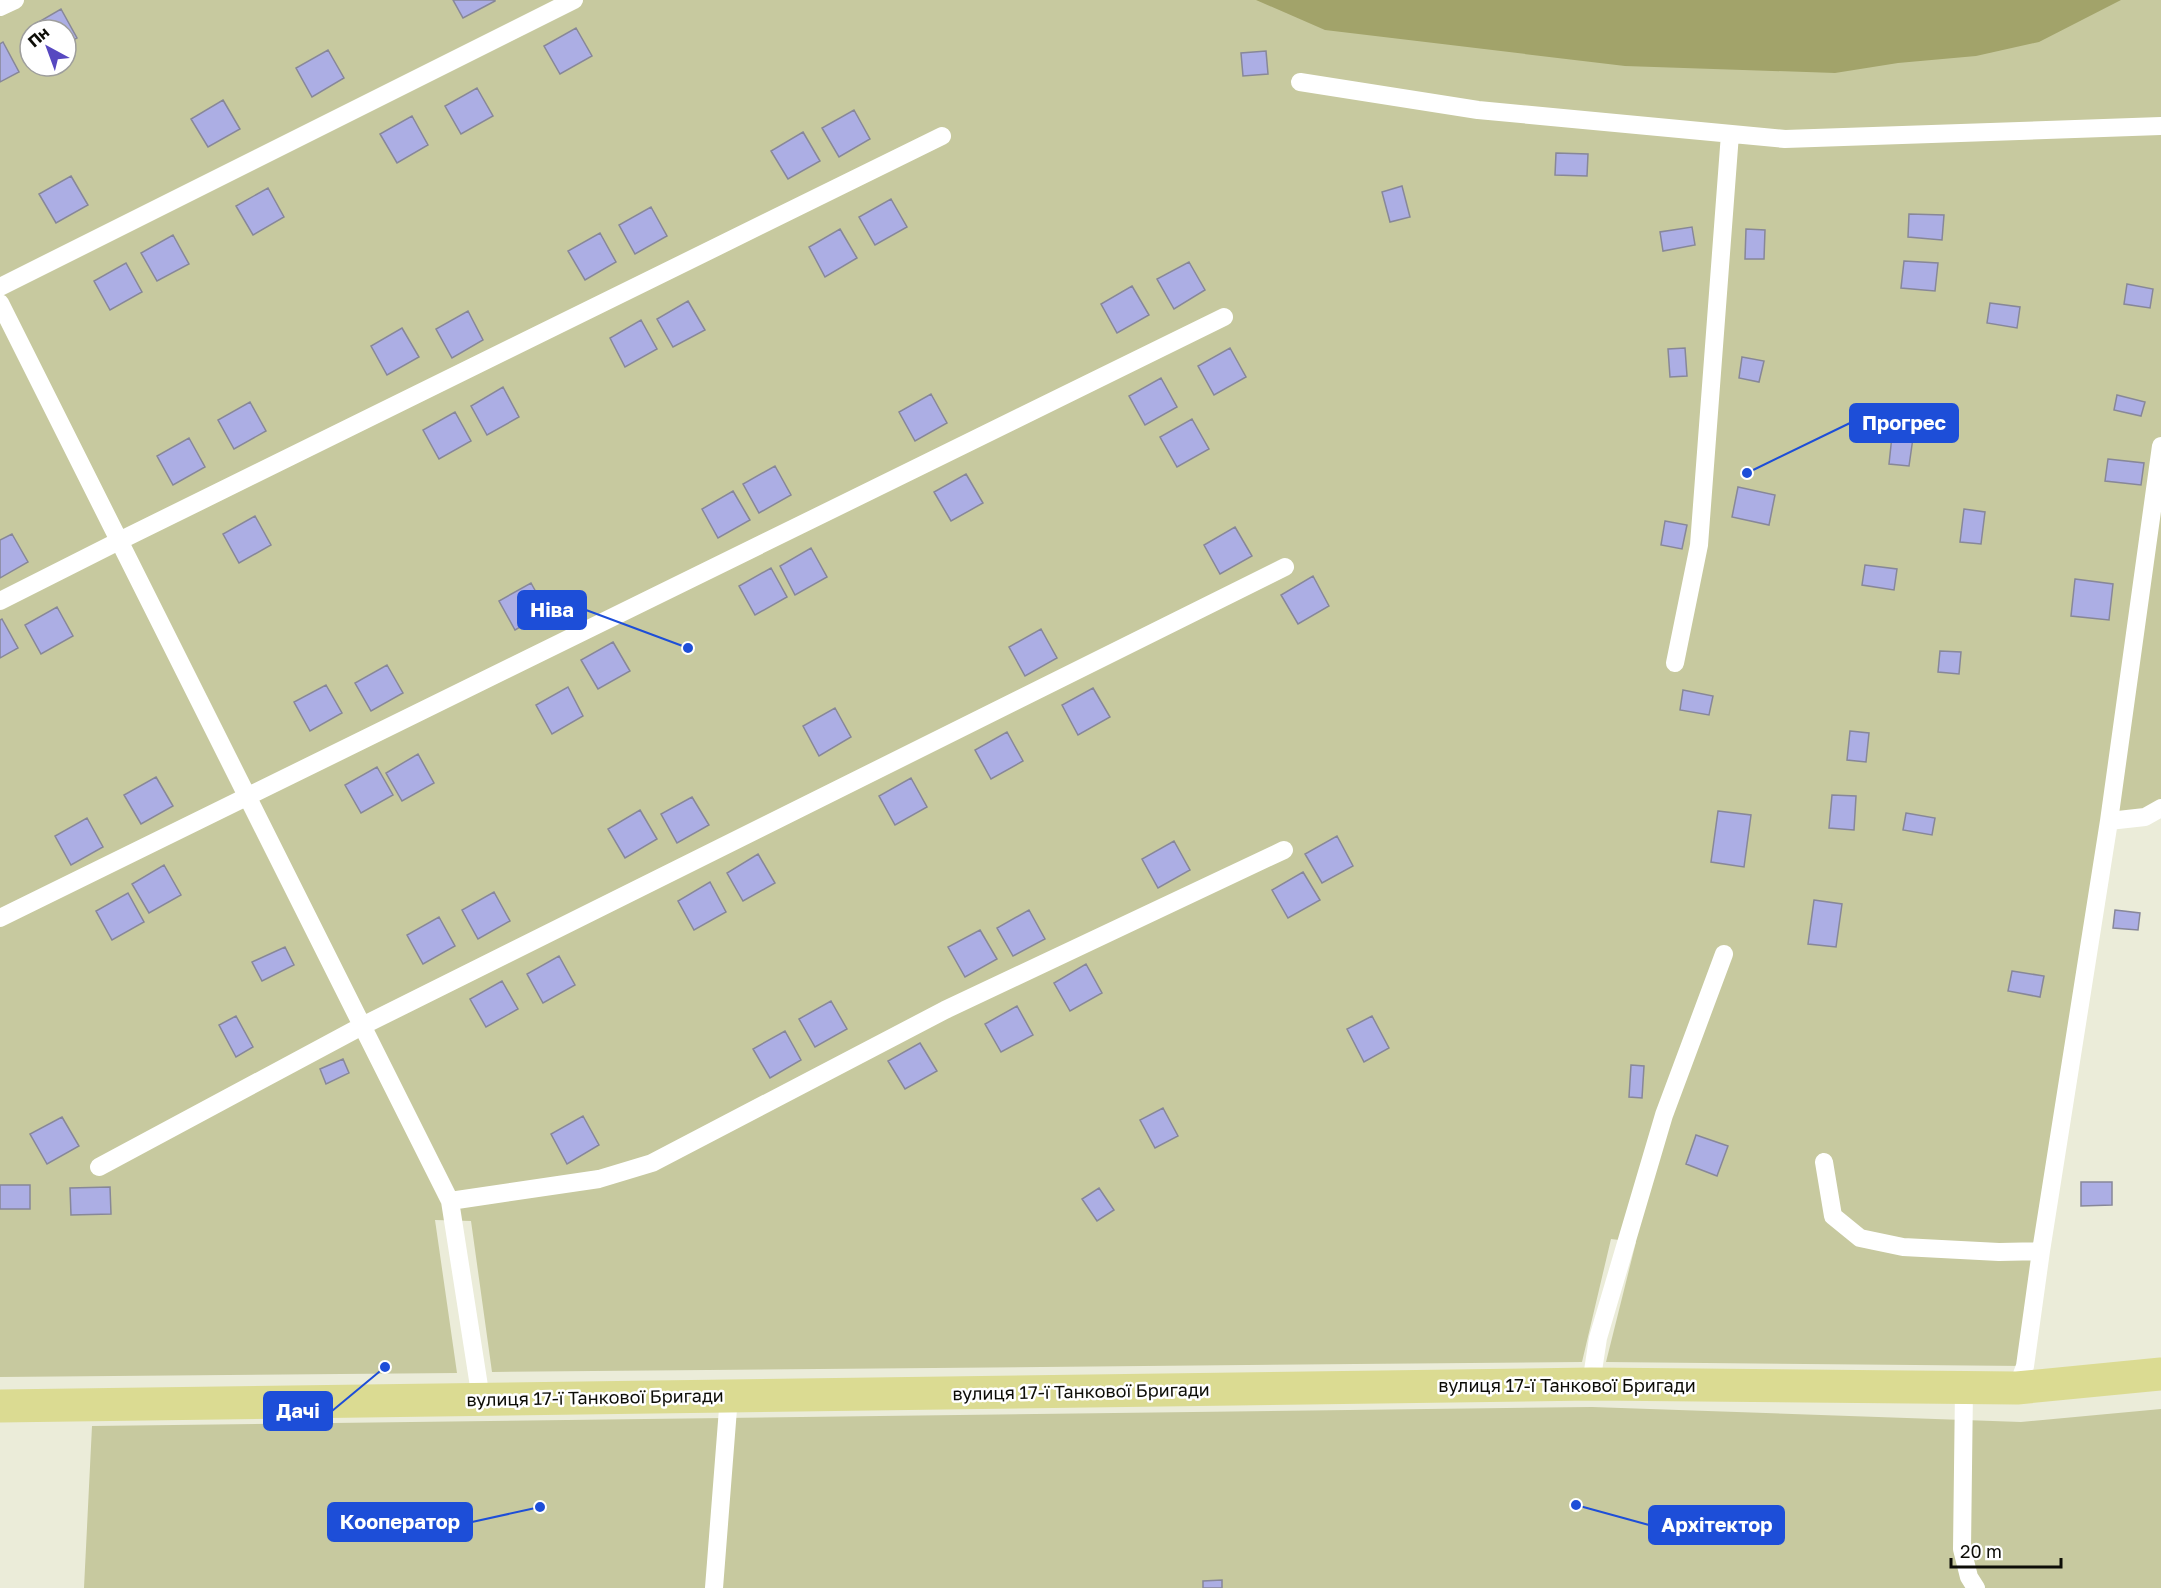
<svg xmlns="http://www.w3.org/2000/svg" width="2161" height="1588" viewBox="0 0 2161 1588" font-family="'Golos Text',sans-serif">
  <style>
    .green { fill: #c7c99f; fill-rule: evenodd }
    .water { fill: #a2a36a }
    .building { fill: #acaee4; stroke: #878798; stroke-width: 1.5 }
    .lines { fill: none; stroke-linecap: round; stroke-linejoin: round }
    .service { stroke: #fff; stroke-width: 18 }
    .primary { stroke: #dbdb92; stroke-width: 33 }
    .labels { text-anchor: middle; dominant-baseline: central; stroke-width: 5; stroke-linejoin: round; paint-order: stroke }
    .street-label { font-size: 18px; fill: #0d0d07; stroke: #fff }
    .leader { fill: none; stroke: #1d4ed8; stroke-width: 2 }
    .callout-dot { fill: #1d4ed8; stroke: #fff; stroke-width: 2 }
    .callout { fill: #1d4ed8; stroke: #1d4ed8; stroke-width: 2 }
    .callout-label { font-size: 20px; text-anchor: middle; font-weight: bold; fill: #fff }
  </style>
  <rect width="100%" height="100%" fill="#ebecd9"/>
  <path class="green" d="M 0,0 L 2161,0 L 2161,808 L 2109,821 L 2025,1366 L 1606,1362 L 1636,1242 L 1611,1239 L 1582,1362 L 492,1372 L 471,1221 L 435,1220 L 457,1373 L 0,1377 ZM 30,30 L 66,30 L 66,66 L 30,66 Z
    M 1592,1407 L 2021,1422 L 2161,1409 L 2161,1588 L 84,1588 L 92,1426 Z"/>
  <path class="water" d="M 1256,0 L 2121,0 L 2039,42 L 1976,56 L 1898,63 L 1835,73 L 1625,66 L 1325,30 Z"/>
  <path class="building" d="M 453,0 L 495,0 L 495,1 L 463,18 Z
    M 61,9 L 77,38 L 66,44 L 66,30 L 31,30 L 30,27 Z
    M 576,28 L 592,56 L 560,74 L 544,46 Z
    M 3,42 L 19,72 L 0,82 L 0,44 Z
    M 328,50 L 344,78 L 312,97 L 296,68 Z
    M 1266,51 L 1268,74 L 1243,76 L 1241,53 Z
    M 477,88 L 493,116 L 461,134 L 445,106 Z
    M 223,100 L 240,129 L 208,147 L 191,119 Z
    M 854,110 L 870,139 L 839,157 L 822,128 Z
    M 412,116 L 428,145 L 397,163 L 380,134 Z
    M 803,132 L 820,161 L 788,179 L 771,151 Z
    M 1556,153 L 1588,154 L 1587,176 L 1555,175 Z
    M 71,176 L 88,205 L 56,223 L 39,194 Z
    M 1402,186 L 1410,217 L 1390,222 L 1382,192 Z
    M 268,188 L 284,217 L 253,235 L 236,206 Z
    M 891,199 L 907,227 L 875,245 L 859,217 Z
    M 651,207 L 667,236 L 635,254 L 619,225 Z
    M 1909,214 L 1944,215 L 1942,240 L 1908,237 Z
    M 1692,227 L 1695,245 L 1663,251 L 1660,232 Z
    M 840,229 L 857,258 L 825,277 L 809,247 Z
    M 1746,229 L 1765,230 L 1764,259 L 1745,259 Z
    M 600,233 L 616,262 L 585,280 L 568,251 Z
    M 173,235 L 189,264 L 157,281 L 141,253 Z
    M 1904,261 L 1938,263 L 1935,291 L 1901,288 Z
    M 1189,262 L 1205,290 L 1174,309 L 1157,279 Z
    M 126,263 L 142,292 L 110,310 L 94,281 Z
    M 2127,284 L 2153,289 L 2150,308 L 2124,304 Z
    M 1132,286 L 1149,315 L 1117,333 L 1101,304 Z
    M 688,301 L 705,330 L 673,347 L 657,319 Z
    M 1990,303 L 2020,307 L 2017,328 L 1987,323 Z
    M 468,311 L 483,340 L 452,358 L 436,329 Z
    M 641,320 L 657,349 L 625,367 L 610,338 Z
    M 402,328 L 419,357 L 387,375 L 371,346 Z
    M 1230,348 L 1246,377 L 1214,395 L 1198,366 Z
    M 1685,348 L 1687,376 L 1670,377 L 1668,349 Z
    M 1742,357 L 1764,361 L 1759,382 L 1739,378 Z
    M 1161,378 L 1177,407 L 1145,425 L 1129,396 Z
    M 503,387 L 519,417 L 487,435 L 471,406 Z
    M 931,394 L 947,423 L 915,441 L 899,412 Z
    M 2117,395 L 2145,402 L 2141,416 L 2114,410 Z
    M 250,402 L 266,431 L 234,449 L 218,420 Z
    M 455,412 L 471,441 L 439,459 L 423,430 Z
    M 1192,419 L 1209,449 L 1177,467 L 1160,437 Z
    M 1892,436 L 1913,438 L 1909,466 L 1889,464 Z
    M 189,438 L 205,467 L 173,485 L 157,456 Z
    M 2108,459 L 2144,463 L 2141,485 L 2105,481 Z
    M 775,466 L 791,495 L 759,513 L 743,484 Z
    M 966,474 L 983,503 L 951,521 L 934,492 Z
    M 1738,487 L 1775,495 L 1769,525 L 1732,517 Z
    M 733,491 L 750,520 L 718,538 L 702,509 Z
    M 1964,509 L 1985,512 L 1981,544 L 1960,542 Z
    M 255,516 L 271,545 L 239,563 L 223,534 Z
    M 1665,521 L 1687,525 L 1682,549 L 1661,545 Z
    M 1235,527 L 1252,556 L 1220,574 L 1204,545 Z
    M 12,534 L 28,562 L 0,578 L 0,540 Z
    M 811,548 L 827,577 L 795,595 L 780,566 Z
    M 1865,565 L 1897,569 L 1894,590 L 1862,585 Z
    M 771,568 L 787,597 L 755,615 L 739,586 Z
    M 1313,576 L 1329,606 L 1298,624 L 1281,595 Z
    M 2075,579 L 2113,584 L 2109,620 L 2071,616 Z
    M 531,583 L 547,612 L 515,630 L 499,601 Z
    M 57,607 L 73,636 L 41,654 L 25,625 Z
    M 2,619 L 18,648 L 0,658 L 0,620 Z
    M 1041,629 L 1057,658 L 1025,676 L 1009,647 Z
    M 613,642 L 630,671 L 598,689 L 581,660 Z
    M 1940,651 L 1961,652 L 1959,674 L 1938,672 Z
    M 387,665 L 403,693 L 371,711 L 355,683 Z
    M 326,685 L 342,713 L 310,731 L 294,702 Z
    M 568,687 L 583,716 L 552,734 L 536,705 Z
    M 1093,688 L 1110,717 L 1078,735 L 1062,705 Z
    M 1683,690 L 1713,696 L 1709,715 L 1680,710 Z
    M 835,708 L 851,737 L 819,756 L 803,726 Z
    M 1850,731 L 1869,733 L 1866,762 L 1847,760 Z
    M 1007,732 L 1023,761 L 991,779 L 975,750 Z
    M 418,754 L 434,783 L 402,801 L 386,773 Z
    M 377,767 L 393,795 L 361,813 L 345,785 Z
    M 156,777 L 173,806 L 141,824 L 124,795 Z
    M 911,778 L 927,807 L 895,825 L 879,796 Z
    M 1832,795 L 1856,796 L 1854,830 L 1829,828 Z
    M 692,797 L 709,825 L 677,843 L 661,814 Z
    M 640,810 L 657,839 L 625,858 L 608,829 Z
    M 1718,811 L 1751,815 L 1744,867 L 1711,862 Z
    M 1906,813 L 1935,818 L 1932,835 L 1903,830 Z
    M 87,818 L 103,847 L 71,865 L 55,836 Z
    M 1337,836 L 1353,866 L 1322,883 L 1305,854 Z
    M 1174,841 L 1190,870 L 1158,888 L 1142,859 Z
    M 758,854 L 775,883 L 743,901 L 727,873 Z
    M 164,865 L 181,895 L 149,913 L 132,884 Z
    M 1303,872 L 1320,900 L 1288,918 L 1272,890 Z
    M 710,882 L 726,912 L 694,930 L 678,901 Z
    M 494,892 L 510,921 L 478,939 L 462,910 Z
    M 128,893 L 144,922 L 112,940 L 96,911 Z
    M 1814,900 L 1842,904 L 1836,947 L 1808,944 Z
    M 1029,910 L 1045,939 L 1013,956 L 997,928 Z
    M 2115,910 L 2140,913 L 2138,930 L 2113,928 Z
    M 439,917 L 455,946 L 423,964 L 407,935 Z
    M 980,930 L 997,959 L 965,977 L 948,947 Z
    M 285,947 L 294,965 L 262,981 L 252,962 Z
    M 559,956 L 575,985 L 543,1003 L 527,974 Z
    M 1086,964 L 1102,993 L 1070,1011 L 1054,983 Z
    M 2012,971 L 2044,976 L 2040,997 L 2008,991 Z
    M 502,981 L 518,1009 L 486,1027 L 470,999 Z
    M 831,1001 L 847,1029 L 815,1047 L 799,1019 Z
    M 1017,1006 L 1033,1035 L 1001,1052 L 985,1024 Z
    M 236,1016 L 253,1047 L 236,1057 L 219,1025 Z
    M 1372,1016 L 1389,1048 L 1364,1062 L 1347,1029 Z
    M 785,1031 L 801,1060 L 770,1078 L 753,1049 Z
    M 920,1043 L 937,1071 L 905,1089 L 888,1061 Z
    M 343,1059 L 349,1073 L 326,1084 L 320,1069 Z
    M 1631,1065 L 1644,1066 L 1642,1098 L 1629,1097 Z
    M 1163,1108 L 1178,1136 L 1155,1148 L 1140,1120 Z
    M 583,1116 L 599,1145 L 567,1164 L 551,1134 Z
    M 62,1117 L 79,1146 L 47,1164 L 30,1134 Z
    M 1696,1135 L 1728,1146 L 1717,1176 L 1686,1164 Z
    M 2081,1182 L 2112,1182 L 2112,1205 L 2081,1206 Z
    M 0,1185 L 30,1185 L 30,1209 L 0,1209 Z
    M 110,1187 L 111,1214 L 71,1215 L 70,1188 Z
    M 1099,1188 L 1114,1210 L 1097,1221 L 1082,1199 Z
    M 1222,1580 L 1222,1588 L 1203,1588 L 1203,1581 Z"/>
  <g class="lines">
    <path class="service" d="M 0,7 L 15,0
      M 1300,82 L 1478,110 L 1785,139 L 2161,126
      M 0,287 L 574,0
      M 0,303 L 450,1201 L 481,1399
      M 0,601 L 119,541 L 942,136
      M 1675,663 L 1699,545 L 1730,134
      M 2109,821 L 2145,817 L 2161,808
      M 0,918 L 1224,317
      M 1824,1162 L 1833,1216 L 1860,1238 L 1903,1247 L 1999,1252 L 2041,1251
      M 99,1167 L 362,1026 L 1285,567
      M 450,1201 L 599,1179 L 652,1163 L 945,1010 L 1284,850
      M 1591,1384 L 1598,1338 L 1664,1115 L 1724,954
      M 1964,1388 L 1962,1549 L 1969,1577 L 1976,1588
      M 2017,1388 L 2025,1366 L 2041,1251 L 2109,821 L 2161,446
      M 714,1588 L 729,1396"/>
    <path class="primary" d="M 0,1406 L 1591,1384 L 2017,1388 L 2161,1374"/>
  </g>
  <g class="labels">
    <g class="street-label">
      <text x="1567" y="1385">вулиця 17-ї Танкової Бригади</text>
      <text transform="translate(1081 1391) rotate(-1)">вулиця 17-ї Танкової Бригади</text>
      <text transform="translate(595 1397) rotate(-1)">вулиця 17-ї Танкової Бригади</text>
    </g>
  </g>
  <path class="leader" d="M1747 473L1850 423M688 648L586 610M385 1367L332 1411M540 1507L472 1522M1576 1505L1649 1525"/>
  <g class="callout-dot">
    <circle cx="1747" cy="473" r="6"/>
    <circle cx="688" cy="648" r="6"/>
    <circle cx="385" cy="1367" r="6"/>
    <circle cx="540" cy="1507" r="6"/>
    <circle cx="1576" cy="1505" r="6"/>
  </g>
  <g class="callout">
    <rect x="1850" y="404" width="108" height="38" rx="6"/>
    <rect x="518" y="591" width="68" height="38" rx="6"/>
    <rect x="264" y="1392" width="68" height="38" rx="6"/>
    <rect x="328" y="1503" width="144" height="38" rx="6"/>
    <rect x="1649" y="1506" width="135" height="38" rx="6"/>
  </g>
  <g class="callout-label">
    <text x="1904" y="430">Прогрес</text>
    <text x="552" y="617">Ніва</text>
    <text x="298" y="1418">Дачі</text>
    <text x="400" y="1529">Кооператор</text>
    <text x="1717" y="1532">Архітектор</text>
  </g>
  <g transform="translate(48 48) rotate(319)"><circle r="28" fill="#ffffff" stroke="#9e9e9c" stroke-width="1.5"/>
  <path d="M0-4.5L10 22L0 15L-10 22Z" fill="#5748c0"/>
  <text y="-9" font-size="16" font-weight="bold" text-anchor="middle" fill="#0d0d07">Пн</text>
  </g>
  <path d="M1951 1558v9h110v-9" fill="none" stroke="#0d0d07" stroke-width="3"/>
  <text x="1960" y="1558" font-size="18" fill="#0d0d07" stroke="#ffffff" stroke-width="4.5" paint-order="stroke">20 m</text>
</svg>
